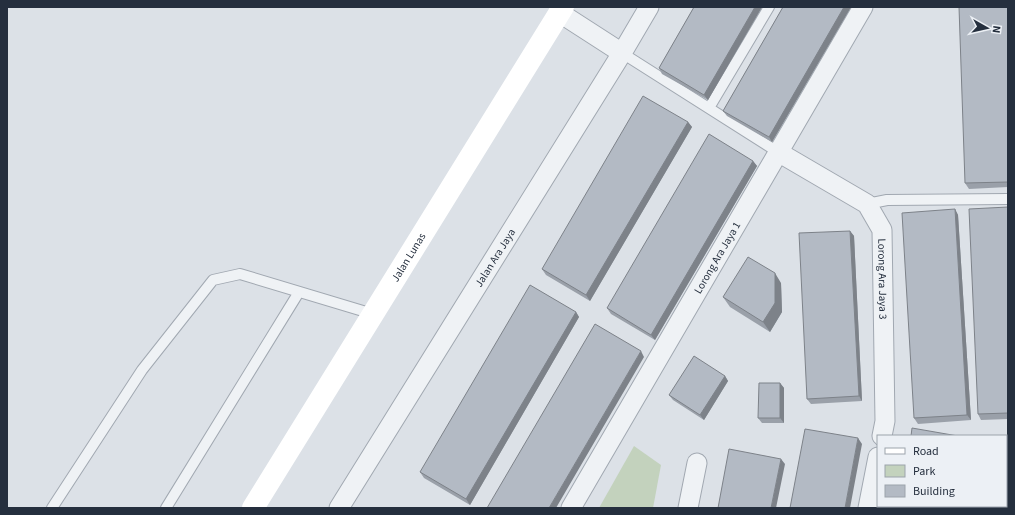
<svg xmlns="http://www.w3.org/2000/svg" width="1015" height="515" viewBox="0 0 1015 515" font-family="'Source Sans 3',sans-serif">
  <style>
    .green { fill: #c3d2bd }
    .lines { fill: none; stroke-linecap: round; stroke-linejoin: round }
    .lane-casing { stroke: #a1a8b1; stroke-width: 12 }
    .street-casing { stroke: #a1a8b1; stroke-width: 21 }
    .lane { stroke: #eff2f5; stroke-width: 10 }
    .street { stroke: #eff2f5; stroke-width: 19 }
    .secondary { stroke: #fff; stroke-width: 22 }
    .wall { fill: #9aa0a9 }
    .shaded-wall { fill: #7d8289 }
    .building { fill: #b3bac4; stroke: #7d8289 }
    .labels { text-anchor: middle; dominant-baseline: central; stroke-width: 3; stroke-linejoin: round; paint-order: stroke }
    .street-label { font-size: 11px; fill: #252f3e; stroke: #ecf0f5 }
  </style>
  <rect width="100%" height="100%" fill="#dce1e7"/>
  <path class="green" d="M 634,446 L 661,465 L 653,508 L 599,508 Z"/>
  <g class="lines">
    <defs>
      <path id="lane" d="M 622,53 L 778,152
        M 709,108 L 769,7
        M 867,204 L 887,200 L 1008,199
        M 52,508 L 142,370 L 213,280 L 240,274 L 373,314
        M 166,508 L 299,292"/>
      <g id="street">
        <path d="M 560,13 L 622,53"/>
        <path id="s1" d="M 778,152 L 867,204 L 882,230 L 885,421 L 882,436"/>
        <path id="s2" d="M 339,508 L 622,53 L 649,7"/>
        <path id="s3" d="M 571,508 L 863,7"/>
        <path d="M 688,508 L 697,463"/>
        <path d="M 868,508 L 878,457"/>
      </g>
    </defs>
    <use href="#lane" class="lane-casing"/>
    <use href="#street" class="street-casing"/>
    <use href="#lane" class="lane"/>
    <use href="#street" class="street"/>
    <path class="secondary" id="s4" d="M 253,508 L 563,7"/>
  </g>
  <path class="wall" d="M 694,7 L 762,7 L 708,100 L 662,74 L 659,68 Z
    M 783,7 L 851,7 L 772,142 L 727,116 L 723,111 Z
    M 1008,7 L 1008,187 L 969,189 L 965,183 Z
    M 688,122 L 692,127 L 590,301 L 546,275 L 542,269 Z
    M 753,161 L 757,166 L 655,340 L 611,314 L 607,308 Z
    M 1008,207 L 1008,419 L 981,420 L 978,414 Z
    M 955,209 L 958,215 L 971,420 L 918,424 L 914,418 Z
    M 850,231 L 854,236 L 862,401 L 811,404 L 807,399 Z
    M 781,283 L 782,312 L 770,332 L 730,307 L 723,297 Z
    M 576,312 L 579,317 L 470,505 L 424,478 L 420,472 Z
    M 725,376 L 728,381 L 704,420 L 673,400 L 669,395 Z
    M 780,383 L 784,388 L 784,423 L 762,423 L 758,418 Z"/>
  <path class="shaded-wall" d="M 755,7 L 762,7 L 708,100 L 704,95 Z
    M 844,7 L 851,7 L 772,142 L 769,137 Z
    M 688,122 L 692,127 L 590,301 L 586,295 Z
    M 753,161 L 757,166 L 655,340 L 651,335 Z
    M 955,209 L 958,215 L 971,420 L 967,415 Z
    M 850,231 L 854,236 L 862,401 L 859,396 Z
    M 775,273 L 781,283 L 782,312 L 770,332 L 763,322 Z
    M 576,312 L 579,317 L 470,505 L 466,499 Z
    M 641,351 L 644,357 L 556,508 L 549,508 Z
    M 725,376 L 728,381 L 704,420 L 700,415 Z
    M 780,383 L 784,388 L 784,423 L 780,418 Z
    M 858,438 L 862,444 L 850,508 L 845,508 Z
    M 781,459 L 785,464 L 776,508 L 771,508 Z
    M 953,506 L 958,506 L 958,508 L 953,508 Z"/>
  <path class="building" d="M 694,7 L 755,7 L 704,95 L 659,68 Z
    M 783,7 L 844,7 L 769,137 L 723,111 Z
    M 959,7 L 1008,7 L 1008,182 L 965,183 Z
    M 643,96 L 688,122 L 586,295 L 542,269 Z
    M 709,134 L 753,161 L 651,335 L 607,308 Z
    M 1008,207 L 1008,413 L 978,414 L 969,209 Z
    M 955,209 L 967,415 L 914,418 L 902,213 Z
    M 850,231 L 859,396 L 807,399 L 799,233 Z
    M 748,257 L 775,273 L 775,303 L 763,322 L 723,297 Z
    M 530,285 L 576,312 L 466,499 L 420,472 Z
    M 595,324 L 641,351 L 549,508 L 487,508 Z
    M 694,356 L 725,376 L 700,415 L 669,395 Z
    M 759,383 L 780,383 L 780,418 L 758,418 Z
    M 912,428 L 958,436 L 911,436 Z
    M 805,429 L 858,438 L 845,508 L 790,508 Z
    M 729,449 L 781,459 L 771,508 L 718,508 Z
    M 1006,449 L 1008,449 L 1008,508 L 965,508 L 966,506 L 1006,506 Z
    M 898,506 L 953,506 L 953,508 L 898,508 Z"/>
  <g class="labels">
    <g class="street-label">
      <text stroke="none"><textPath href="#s3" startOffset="290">Lorong Ara Jaya 1</textPath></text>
      <text stroke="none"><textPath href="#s4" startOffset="295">Jalan Lunas</textPath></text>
      <text stroke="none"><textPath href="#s2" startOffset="295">Jalan Ara Jaya</textPath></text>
      <text stroke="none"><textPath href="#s1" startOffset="182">Lorong Ara Jaya 3</textPath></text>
    </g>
  </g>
  <rect width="1015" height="515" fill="none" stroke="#252f3e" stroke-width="16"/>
  <rect x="877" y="435" width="130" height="72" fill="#ecf0f5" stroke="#9ca3ac"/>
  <rect x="885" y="448" width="20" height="6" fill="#ffffff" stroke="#9ca3ac"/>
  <text x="913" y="455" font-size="12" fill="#252f3e">Road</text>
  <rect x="885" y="465" width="20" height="12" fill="#c3d2bd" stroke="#9ca3ac"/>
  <text x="913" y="475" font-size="12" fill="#252f3e">Park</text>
  <rect x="885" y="485" width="20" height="12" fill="#b3bac4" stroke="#9ca3ac"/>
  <text x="913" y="495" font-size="12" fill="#252f3e">Building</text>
  <g transform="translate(987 28) rotate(98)" stroke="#ecf0f5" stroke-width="3" paint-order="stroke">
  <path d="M0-3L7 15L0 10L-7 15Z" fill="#252f3e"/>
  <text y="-6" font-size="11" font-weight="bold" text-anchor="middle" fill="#252f3e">N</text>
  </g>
</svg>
